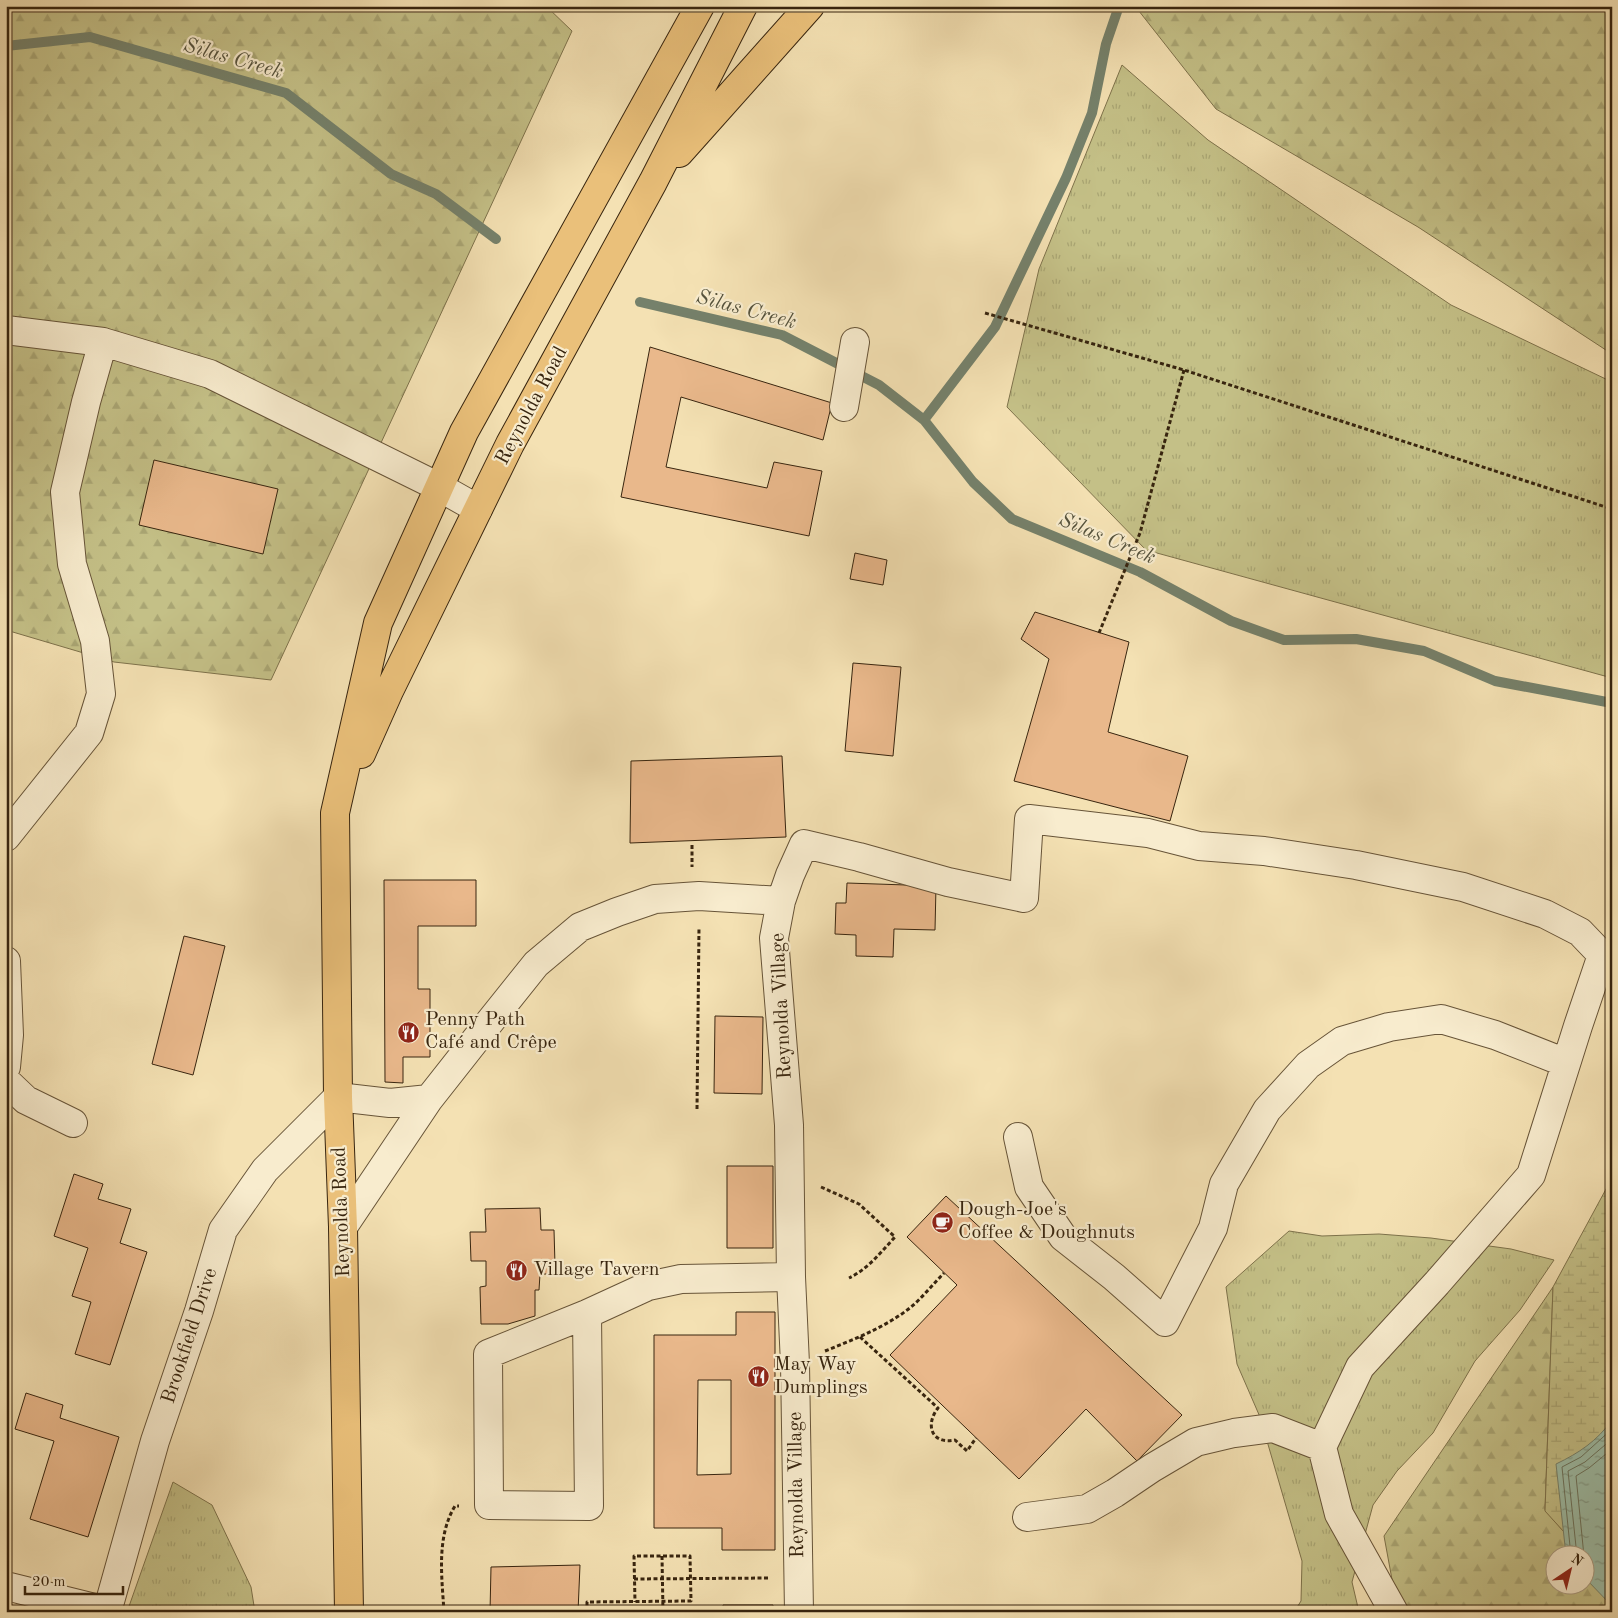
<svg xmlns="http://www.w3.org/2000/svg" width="1618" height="1618" viewBox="0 0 1618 1618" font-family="'Old Standard TT',serif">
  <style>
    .grass { fill: url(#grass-tufts); stroke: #7e724b }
    .forest { fill: url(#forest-firs); stroke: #7e724b }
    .wetland { fill: url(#wetland-marsh); stroke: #7e724b }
    .water { fill: url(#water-ripples); stroke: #75816b }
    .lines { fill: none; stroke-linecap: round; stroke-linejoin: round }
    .shore { stroke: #6a725c; stroke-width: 1 }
    .stream { stroke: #75816b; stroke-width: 10 }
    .building { fill: #e9b88b; stroke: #38250f; fill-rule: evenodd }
    .minor-casing { stroke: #675438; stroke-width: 30 }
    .major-casing { stroke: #38250f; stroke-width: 30 }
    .path { stroke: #38250f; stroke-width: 3; stroke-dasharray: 4 2.5; stroke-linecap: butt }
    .minor { stroke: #f8ecce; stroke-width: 28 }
    .major { stroke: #eac07a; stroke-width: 28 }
    .labels { text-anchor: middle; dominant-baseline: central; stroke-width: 4.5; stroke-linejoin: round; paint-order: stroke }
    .street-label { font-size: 20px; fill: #38250f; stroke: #f8ecce }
    .poi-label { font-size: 20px; fill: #38250f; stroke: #f8ecce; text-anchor: start }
    .water-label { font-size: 21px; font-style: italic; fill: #56533d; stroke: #f8ecce }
  </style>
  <defs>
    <pattern id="grass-tufts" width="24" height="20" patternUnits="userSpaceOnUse" patternTransform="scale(1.25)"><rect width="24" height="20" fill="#c4c087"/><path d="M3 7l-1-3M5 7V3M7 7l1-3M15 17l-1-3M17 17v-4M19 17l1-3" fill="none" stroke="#a9a573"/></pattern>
    <pattern id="forest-firs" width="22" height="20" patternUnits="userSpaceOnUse" patternTransform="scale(1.25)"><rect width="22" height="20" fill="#c4c087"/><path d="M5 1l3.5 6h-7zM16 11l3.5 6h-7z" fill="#a9a573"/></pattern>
    <pattern id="wetland-marsh" width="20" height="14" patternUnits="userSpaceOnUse" patternTransform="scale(1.25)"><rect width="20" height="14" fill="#c4c087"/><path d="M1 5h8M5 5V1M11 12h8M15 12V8" fill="none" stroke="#a9a573"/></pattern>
    <pattern id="water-ripples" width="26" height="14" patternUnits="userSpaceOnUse" patternTransform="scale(1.25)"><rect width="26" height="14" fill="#9dbea8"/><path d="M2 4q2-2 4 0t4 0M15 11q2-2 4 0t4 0" fill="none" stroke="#819a87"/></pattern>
  </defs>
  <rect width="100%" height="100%" fill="#f4e1b3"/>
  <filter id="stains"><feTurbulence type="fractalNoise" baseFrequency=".004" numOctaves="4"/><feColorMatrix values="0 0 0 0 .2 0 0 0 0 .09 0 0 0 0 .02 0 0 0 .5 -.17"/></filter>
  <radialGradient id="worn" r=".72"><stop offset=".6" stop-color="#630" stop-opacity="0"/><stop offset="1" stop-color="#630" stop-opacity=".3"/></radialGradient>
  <path class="grass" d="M 1122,65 L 1208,140 L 1451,305 L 1612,382 L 1612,678 L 1146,550 L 1007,407 L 1039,269 Z
    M 1289,1231 L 1322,1236 L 1379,1234 L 1431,1238 L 1511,1249 L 1554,1260 L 1520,1310 L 1475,1361 L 1433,1433 L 1397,1471 L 1373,1505 L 1352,1582 L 1359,1612 L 1294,1612 L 1301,1601 L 1302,1561 L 1260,1417 L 1237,1364 L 1226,1287 Z
    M 173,1482 L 212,1505 L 251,1587 L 255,1612 L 127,1612 Z"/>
  <path class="forest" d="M 6,6 L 546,6 L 572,31 L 271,680 L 114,662 L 6,630 Z
    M 1135,6 L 1612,6 L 1612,354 L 1418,227 L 1216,109 Z
    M 1553,1287 L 1545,1510 L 1585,1556 L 1556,1556 L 1556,1586 L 1586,1586 L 1586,1556 L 1612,1585 L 1612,1612 L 1398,1612 L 1384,1536 Z"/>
  <path class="wetland" d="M 1612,1178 L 1612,1585 L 1545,1511 L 1553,1287 Z"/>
  <path class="water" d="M 1612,1420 L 1612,1606 L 1586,1579 L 1586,1556 L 1566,1555 L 1556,1464 C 1579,1453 1597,1441 1612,1420 Z"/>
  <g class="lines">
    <path class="shore" d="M 1571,1556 L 1562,1467 L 1581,1457 L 1612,1429
      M 1577,1556 L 1568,1471 L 1585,1462 L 1612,1439
      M 1584,1556 L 1576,1476 L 1589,1468 L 1612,1449"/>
    <path class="stream" d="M 6,46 L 90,37 L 286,93 L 391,174 L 436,194 L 496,239
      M 640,302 L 782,335 L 879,385 L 924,420 L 973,482 L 1012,519 L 1140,572 L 1231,621 L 1284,640 L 1356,639 L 1424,651 L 1495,681 L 1612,703
      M 924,420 L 995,327 L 1066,178 L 1092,113 L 1106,44 L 1119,6"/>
  </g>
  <path class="building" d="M 650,347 L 832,403 L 823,440 L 681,397 L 666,467 L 767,488 L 774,462 L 822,471 L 809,536 L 621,497 Z
    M 154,460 L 278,489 L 263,554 L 139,525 Z
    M 855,553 L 887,560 L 883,585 L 850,579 Z
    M 1035,612 L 1129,642 L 1108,732 L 1188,756 L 1170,821 L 1014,781 L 1049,659 L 1021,639 Z
    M 853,663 L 901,667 L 893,756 L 845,751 Z
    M 782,756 L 786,837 L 630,843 L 631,761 Z
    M 384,880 L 476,880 L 476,926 L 418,926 L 418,989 L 430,989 L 430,1057 L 403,1057 L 403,1083 L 385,1082 Z
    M 847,883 L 936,886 L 935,930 L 894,929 L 893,957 L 856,956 L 856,935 L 835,934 L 836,903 L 846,903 Z
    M 184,936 L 225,946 L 193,1075 L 152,1064 Z
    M 715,1016 L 763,1017 L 762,1094 L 714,1093 Z
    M 727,1166 L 773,1166 L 773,1248 L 727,1248 Z
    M 74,1174 L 103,1184 L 98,1199 L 131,1209 L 120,1243 L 147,1252 L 110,1365 L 75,1354 L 91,1302 L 72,1296 L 88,1248 L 54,1236 Z
    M 946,1196 L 1182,1415 L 1137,1461 L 1086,1409 L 1019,1479 L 890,1355 L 957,1285 L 907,1237 Z
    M 540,1208 L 541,1230 L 554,1230 L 555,1265 L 549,1266 L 549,1274 L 540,1274 L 539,1290 L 535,1290 L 535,1316 L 508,1324 L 481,1324 L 480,1287 L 486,1286 L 486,1261 L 471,1261 L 470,1232 L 486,1232 L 485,1209 Z
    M 736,1312 L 775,1312 L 775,1550 L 722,1550 L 722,1528 L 654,1528 L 654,1335 L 736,1335 ZM 698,1380 L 731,1380 L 731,1474 L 697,1475 Z
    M 26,1393 L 63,1405 L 60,1418 L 119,1437 L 88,1537 L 30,1519 L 54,1441 L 15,1429 Z
    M 580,1565 L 578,1612 L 490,1612 L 491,1567 Z
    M 723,1605 L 773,1605 L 773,1612 L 723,1612 Z"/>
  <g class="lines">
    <defs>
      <path id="minor" d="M 6,330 L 103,342
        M 844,407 L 855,342
        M 6,837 L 89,733 L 101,694 L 95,641 L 72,564 L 65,492 L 86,402 L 103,342 L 210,374 L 439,487 L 478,509
        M 781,901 L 790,875 L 804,844 L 859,857 L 948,882 L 1024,898 L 1029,819 L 1148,833 L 1199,846 L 1264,851 L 1356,865 L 1463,887 L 1545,914 L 1580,932 L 1602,955 L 1578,1026 L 1531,1175 L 1437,1283 L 1360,1367 L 1322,1447 L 1339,1514 L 1394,1612
        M 6,961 L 9,1035 L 6,1067
        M 6,1081 L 26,1100 L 73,1123
        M 1018,1137 L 1029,1187 L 1063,1237 L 1114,1277 L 1165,1322 L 1213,1228 L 1224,1184 L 1267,1110 L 1308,1065 L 1342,1041 L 1389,1027 L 1441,1019 L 1495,1035 L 1566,1063
        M 343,1227 L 429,1099 L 492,1019 L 536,964 L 580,927 L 617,912 L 655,899 L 699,896 L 781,901 L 774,938 L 789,1125 L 791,1277 L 795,1364 L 799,1612
        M 587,1314 L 589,1506 L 489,1505 L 488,1354 L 587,1314 L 648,1286 L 681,1279 L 791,1277
        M 1027,1517 L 1087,1509 L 1115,1493 L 1152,1468 L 1196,1442 L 1234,1433 L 1273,1428 L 1322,1447
        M 6,1586 L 107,1611
        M 107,1612 L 155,1441 L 199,1311 L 223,1230 L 265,1170 L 338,1097 L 390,1103 L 429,1099"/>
      <path id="major" d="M 679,153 L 810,6
        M 361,754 L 389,691 L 510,444 L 653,182 L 743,6
        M 349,1612 L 343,1227 L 338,1097 L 335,813 L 378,623 L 464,432 L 700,6"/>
    </defs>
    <use href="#minor" class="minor-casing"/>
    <use href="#major" class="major-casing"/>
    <path class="path" d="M 985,313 L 1184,370 L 1612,509
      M 1099,633 L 1140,533 L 1184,370
      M 692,845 L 692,867
      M 697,1109 L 699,927
      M 821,1187 L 859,1204 L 895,1237 C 881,1252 868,1269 849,1278
      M 860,1337 L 938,1408 C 924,1426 933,1445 955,1440 L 967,1451 L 976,1438
      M 825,1351 C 855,1339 886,1327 911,1307 C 923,1297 933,1284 944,1273
      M 662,1556 L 663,1612
      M 634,1579 L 769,1578
      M 444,1612 C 442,1578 436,1537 455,1506 L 459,1506
      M 587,1612 L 587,1602 L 691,1601 L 690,1556 L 634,1556 L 635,1602"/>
    <use href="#minor" class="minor"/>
    <use href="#major" class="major"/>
  </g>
  <defs>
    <symbol id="restaurant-disc" viewBox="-11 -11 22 22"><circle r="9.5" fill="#8f2418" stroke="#f8ecce"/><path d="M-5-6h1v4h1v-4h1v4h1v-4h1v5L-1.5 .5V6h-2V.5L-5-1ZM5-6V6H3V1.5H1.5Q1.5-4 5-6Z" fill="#fff"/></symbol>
    <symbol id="cafe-disc" viewBox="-11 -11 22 22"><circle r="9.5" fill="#8f2418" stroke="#f8ecce"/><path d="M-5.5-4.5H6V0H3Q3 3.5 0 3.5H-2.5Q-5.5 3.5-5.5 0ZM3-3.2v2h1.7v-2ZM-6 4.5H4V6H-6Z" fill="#fff"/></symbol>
  </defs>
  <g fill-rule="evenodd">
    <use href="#restaurant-disc" x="396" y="1020" width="25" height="25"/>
    <use href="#cafe-disc" x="930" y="1210" width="25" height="25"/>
    <use href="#restaurant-disc" x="504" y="1258" width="25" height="25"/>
    <use href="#restaurant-disc" x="746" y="1364" width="25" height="25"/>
  </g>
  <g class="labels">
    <g class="street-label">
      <text transform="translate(532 406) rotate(-62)">Reynolda Road</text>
      <text transform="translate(782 1006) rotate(-93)">Reynolda Village</text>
      <text transform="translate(342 1212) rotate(-92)">Reynolda Road</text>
      <text transform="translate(190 1336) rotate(-72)">Brookfield Drive</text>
      <text transform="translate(797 1485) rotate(-91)">Reynolda Village</text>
    </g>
    <g class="poi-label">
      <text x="425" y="1020">Penny Path<tspan x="425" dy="23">Café and Crêpe</tspan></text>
      <text x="958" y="1210">Dough-Joe's<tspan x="958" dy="23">Coffee &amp; Doughnuts</tspan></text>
      <text x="533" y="1270">Village Tavern</text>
      <text x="774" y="1365">May Way<tspan x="774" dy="23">Dumplings</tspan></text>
    </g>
    <g class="water-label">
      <text transform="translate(233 59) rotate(16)">Silas Creek</text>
      <text transform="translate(746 310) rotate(15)">Silas Creek</text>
      <text transform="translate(1107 539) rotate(23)">Silas Creek</text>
    </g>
  </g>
  <rect width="1618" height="1618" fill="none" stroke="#f4e1b3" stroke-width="25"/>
  <rect x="8" y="8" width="1603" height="1603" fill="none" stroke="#38250f" stroke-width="2.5"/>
  <rect x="12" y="12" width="1593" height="1593" fill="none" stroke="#38250f"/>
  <g transform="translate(1570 1570) rotate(35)"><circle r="24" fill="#f8ecce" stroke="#ab9c82"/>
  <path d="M0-4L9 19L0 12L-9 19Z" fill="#8f2418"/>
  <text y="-8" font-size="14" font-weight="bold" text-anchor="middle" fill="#38250f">N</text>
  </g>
  <path d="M25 1586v8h98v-8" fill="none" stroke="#38250f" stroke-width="2.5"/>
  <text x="32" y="1586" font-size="15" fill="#38250f" stroke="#f8ecce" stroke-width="4" paint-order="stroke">20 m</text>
  <rect width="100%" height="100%" filter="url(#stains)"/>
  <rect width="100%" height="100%" fill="url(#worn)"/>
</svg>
